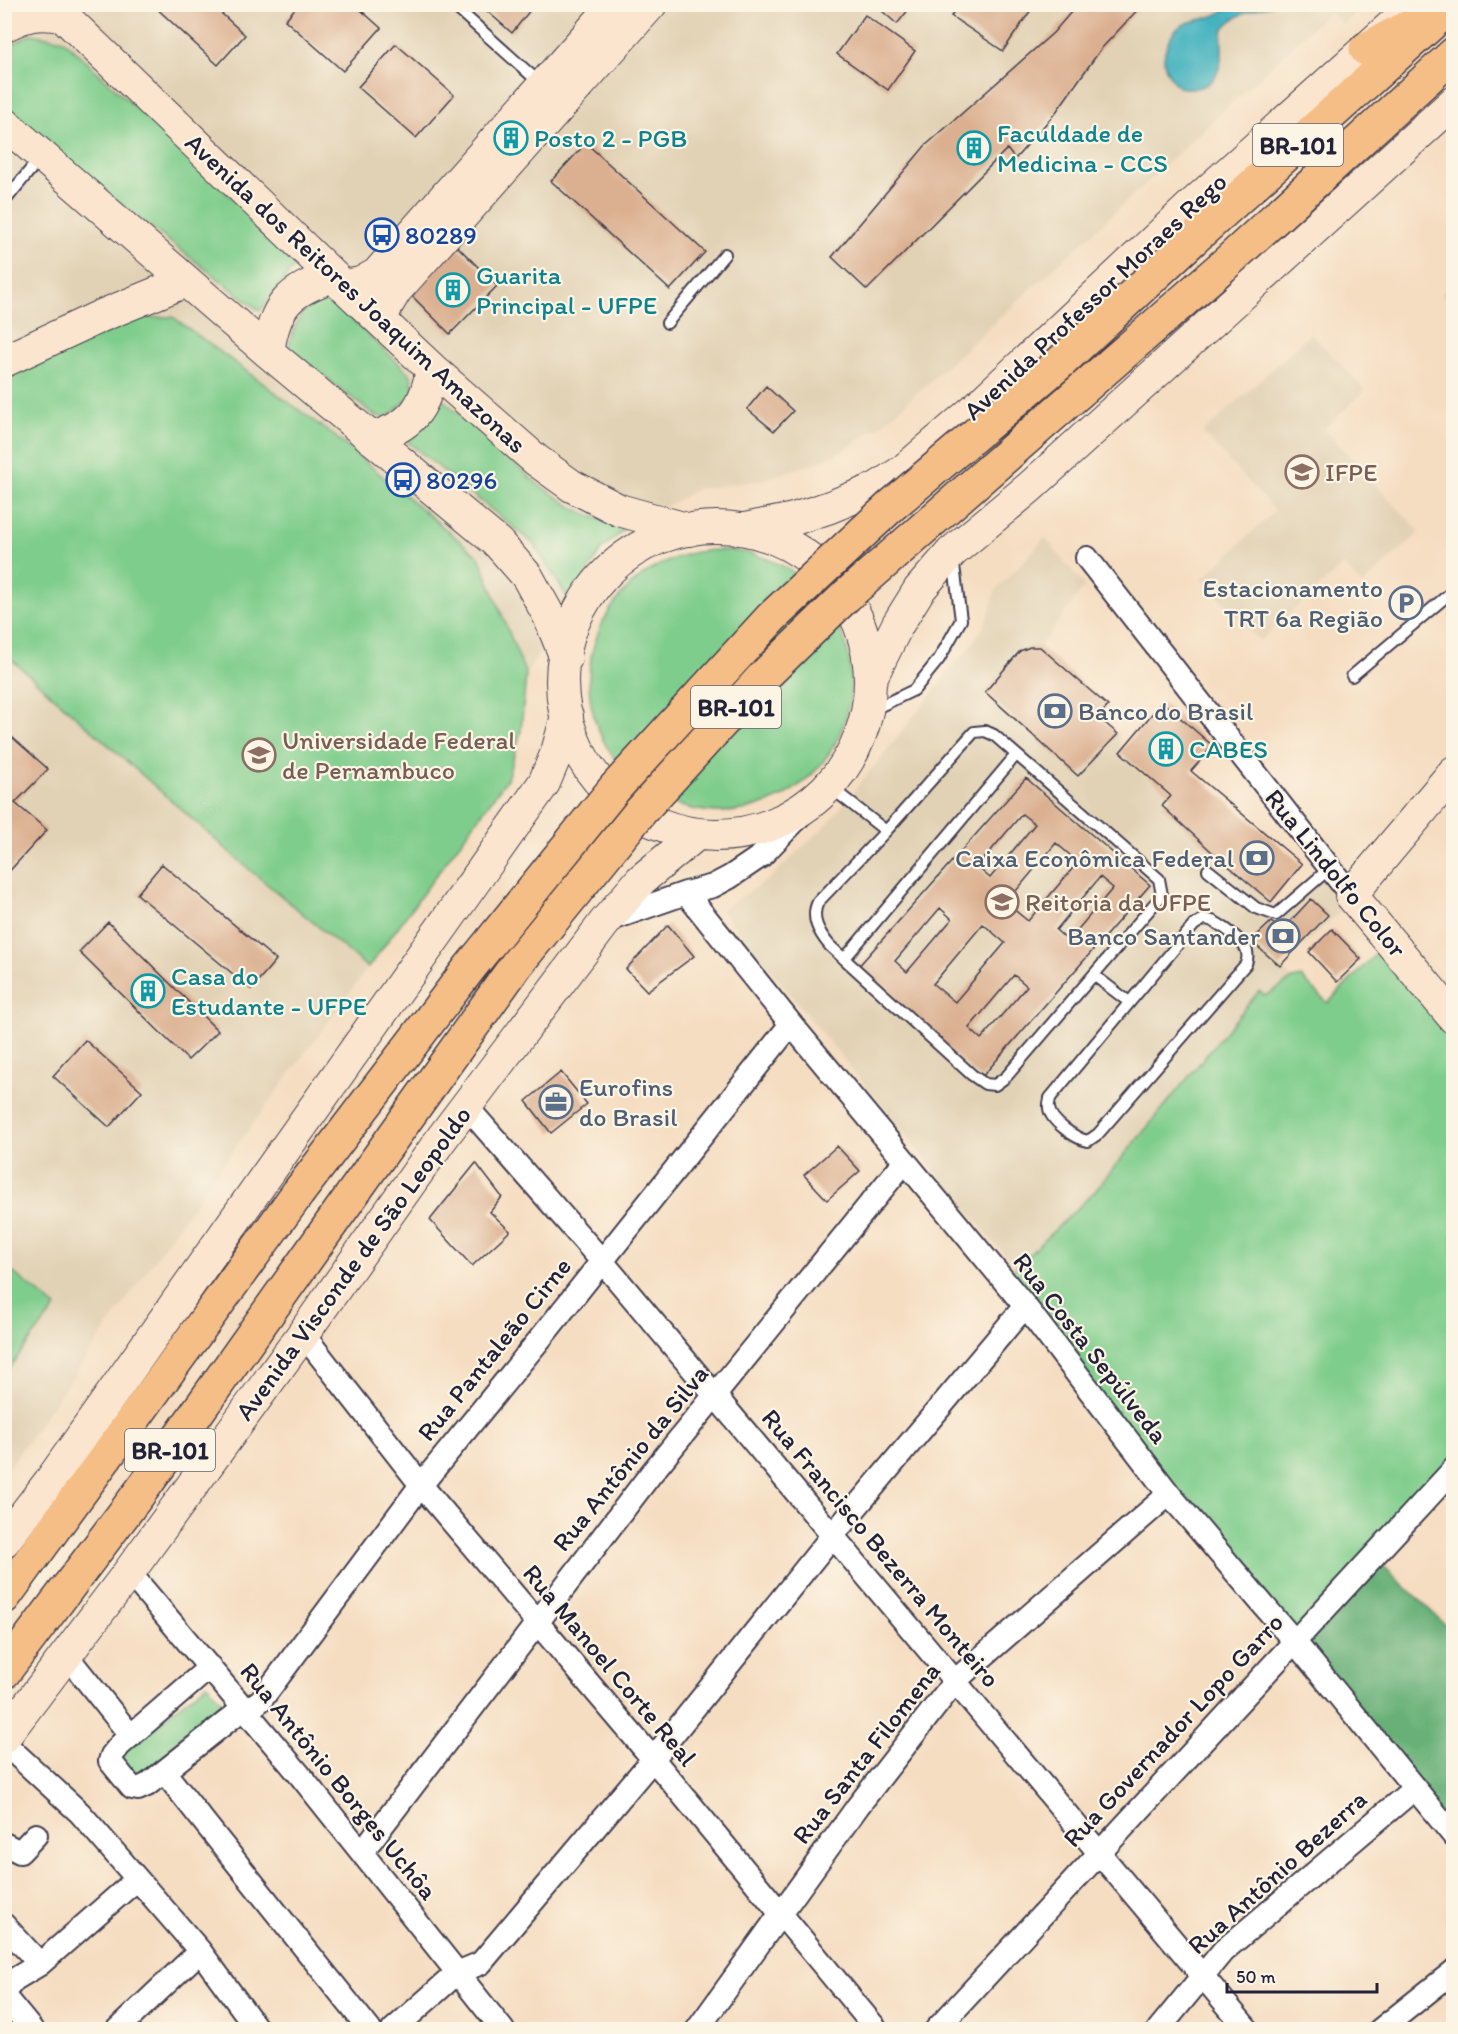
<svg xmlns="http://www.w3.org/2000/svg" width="1458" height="2034" viewBox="0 0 1458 2034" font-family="Itim,sans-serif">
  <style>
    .built { fill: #e2d2b5 }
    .green { fill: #7fcd8c; stroke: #507864; stroke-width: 1.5 }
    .forest { fill: #67b078; stroke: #44695a; stroke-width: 1.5 }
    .water { fill: #44b3bf; stroke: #336a7d; stroke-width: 1.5 }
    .building { fill: #dbb091; fill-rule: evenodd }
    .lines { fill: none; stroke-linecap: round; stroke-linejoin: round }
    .lane-casing { stroke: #423e4f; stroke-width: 14 }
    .street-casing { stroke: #423e4f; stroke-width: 26 }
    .secondary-casing { stroke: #423e4f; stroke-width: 34 }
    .highway-casing { stroke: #423e4f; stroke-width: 36 }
    .lane { stroke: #fff; stroke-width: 10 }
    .street { stroke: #fff; stroke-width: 22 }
    .secondary { stroke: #fbe5cf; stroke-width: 32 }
    .highway { stroke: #f6be87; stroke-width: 33 }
    .highway-bridge-casing { stroke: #423e4f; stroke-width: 36; stroke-linecap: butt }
    .highway-bridge { stroke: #f6be87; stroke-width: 33 }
    .labels { text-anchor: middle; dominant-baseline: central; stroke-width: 4.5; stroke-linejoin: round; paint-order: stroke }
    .shield { fill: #fcf5e5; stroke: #63616e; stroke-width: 1.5 }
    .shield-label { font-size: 24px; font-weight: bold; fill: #22223b }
    .culture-label { font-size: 26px; fill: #0d838f; stroke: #fcf5e5; text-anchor: start }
    .transit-label { font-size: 26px; fill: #164399; stroke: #fcf5e5; text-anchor: start }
    .street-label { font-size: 26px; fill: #22223b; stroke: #fcf5e5 }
    .education-label { font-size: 26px; fill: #785e54; stroke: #fcf5e5; text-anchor: start }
    .service-label { font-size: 26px; fill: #4e5e75; stroke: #fcf5e5; text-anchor: end }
  </style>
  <rect width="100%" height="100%" fill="#fcf5e5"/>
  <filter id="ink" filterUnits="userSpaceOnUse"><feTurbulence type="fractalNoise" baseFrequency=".0167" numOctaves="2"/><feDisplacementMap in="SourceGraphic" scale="12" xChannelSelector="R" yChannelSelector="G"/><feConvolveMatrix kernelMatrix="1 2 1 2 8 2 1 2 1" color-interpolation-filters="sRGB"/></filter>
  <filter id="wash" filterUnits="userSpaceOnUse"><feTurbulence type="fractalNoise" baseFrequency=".008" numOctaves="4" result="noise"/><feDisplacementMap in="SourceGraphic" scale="24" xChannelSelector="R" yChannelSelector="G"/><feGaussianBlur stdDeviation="1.35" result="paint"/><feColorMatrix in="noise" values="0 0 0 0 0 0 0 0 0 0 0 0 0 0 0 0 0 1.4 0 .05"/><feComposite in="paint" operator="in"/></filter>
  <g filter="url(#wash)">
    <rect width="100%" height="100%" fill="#f5ddc1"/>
    <path class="built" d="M 5,5 L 1364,5 L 1343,24 L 1329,12 L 1083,242 L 884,423 L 843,451 L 812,464 L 761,480 L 698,489 L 624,530 L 601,550 L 526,675 L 521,731 L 507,779 L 194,1204 L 5,1473 Z
      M 1453,282 L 1453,308 L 1441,294 Z
      M 1311,333 L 1365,390 L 1324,429 L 1420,532 L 1362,585 L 1343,565 L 1260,641 L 1202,579 L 1275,511 L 1203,433 Z
      M 1045,538 L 1085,586 L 1040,647 L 1030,647 L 1020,651 L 985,692 L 1118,734 L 1120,752 L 1170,795 L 1162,806 L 1212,852 L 1274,905 L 1281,903 L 1317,870 L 1345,907 L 1280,966 L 1293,979 L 1265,996 L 1259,991 L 1094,1192 L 1015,1268 L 721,910 L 770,878 L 829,822 L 968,649 L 984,627 L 996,590 Z"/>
    <path class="green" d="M 31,34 L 63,40 L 299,260 L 260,311 L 14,122 C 9,106 0,66 7,50 C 12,44 24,38 31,34 Z
      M 325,295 L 411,375 L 414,394 L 386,418 L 374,415 L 288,348 C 297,319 299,311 325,295 Z
      M 173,317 L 333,435 L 479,557 L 526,675 L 521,731 L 507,779 L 368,968 L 250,870 L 5,654 L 5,381 L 136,318 Z
      M 433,391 L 536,483 L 575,509 L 624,530 L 601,550 L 570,601 L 534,544 L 398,434 Z
      M589 681a131 131 0 1 1 262 0a131 131 0 1 1-262 0Z
      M 1396,933 L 1453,1002 L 1453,1464 L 1294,1641 L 1001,1277 L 1015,1268 L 1094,1192 L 1259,991 L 1265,996 L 1293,979 L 1301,977 L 1328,1003 Z
      M 5,1266 L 56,1307 L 5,1373 Z
      M 207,1684 L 225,1705 L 225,1711 L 140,1782 L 118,1754 Z"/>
    <path class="forest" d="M 1372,1555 L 1453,1632 L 1453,1834 L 1294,1641 Z"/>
    <path class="water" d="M 1230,5 L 1272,5 C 1256,8 1236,14 1225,27 C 1219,35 1223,45 1222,54 C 1219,82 1205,92 1178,87 C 1166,73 1160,63 1167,45 C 1179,10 1209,28 1230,5 Z"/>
    <g id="blocks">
      <path class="building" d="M 152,4 L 211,4 L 245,35 L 218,65 Z
        M 299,4 L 354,4 L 381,28 L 343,71 L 285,20 Z
        M 479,4 L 535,4 L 512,33 Z
        M 874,4 L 913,4 L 897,24 Z
        M 958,4 L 1035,4 L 1003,51 L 951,16 Z
        M 1078,4 L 1143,4 L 1101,49 L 1056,112 L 1015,159 L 1007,149 L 867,290 L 832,257 L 925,146 L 1053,33 Z
        M 865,15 L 915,51 L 888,90 L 837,54 Z
        M 396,44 L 454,95 L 416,138 L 358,87 Z
        M 586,143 L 705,252 L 670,290 L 551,181 Z
        M 457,246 L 497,286 L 450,334 L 409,293 Z
        M 766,386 L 793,411 L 774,431 L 747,409 Z
        M 1030,647 L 1040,647 L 1108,706 L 1098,717 L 1118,734 L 1078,776 L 985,692 L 1020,651 Z
        M 1162,702 L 1213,746 L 1191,771 L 1302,864 L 1271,902 L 1212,852 L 1162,806 L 1171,796 L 1120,752 Z
        M 4,730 L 48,769 L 15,803 L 47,830 L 4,877 Z
        M 1026,778 L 1150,885 L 981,1078 L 857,968 ZM 1022,814 L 1035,824 L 990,878 L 977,867 ZM 1056,843 L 1078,862 L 1028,921 L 1006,903 ZM 1100,877 L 1113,888 L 1068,941 L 1056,930 ZM 940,908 L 952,919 L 907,972 L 895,961 ZM 983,924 L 1005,943 L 955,1002 L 933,984 ZM 1014,975 L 1027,986 L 981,1039 L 969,1028 Z
        M 162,864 L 276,960 L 251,989 L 137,894 Z
        M 1311,899 L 1328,915 L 1280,966 L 1251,941 L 1271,922 L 1282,930 Z
        M 108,922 L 218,1031 L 188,1060 L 79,952 Z
        M 668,925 L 694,956 L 647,991 L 626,969 Z
        M 1332,929 L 1361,959 L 1337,982 L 1309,952 Z
        M 85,1040 L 142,1091 L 109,1127 L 53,1076 Z
        M 561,1072 L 587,1104 L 551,1133 L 526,1101 Z
        M 837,1146 L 860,1171 L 827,1200 L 804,1175 Z
        M 476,1163 L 502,1197 L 490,1212 L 510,1231 L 472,1266 L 430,1220 Z"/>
    </g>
  </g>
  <g filter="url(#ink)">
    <use href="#blocks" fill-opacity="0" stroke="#423e4f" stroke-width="1.5"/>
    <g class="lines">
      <defs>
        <path id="lane" d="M 452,4 L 541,84
          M 4,202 L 40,158
          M 667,323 L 725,254
          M 1352,676 L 1454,590
          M 868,712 L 914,690 L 939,659 L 961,620 L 953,558
          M 829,786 L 886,831 L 974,732 L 985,731 L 994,735 L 1159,879 L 1162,895 L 1006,1077 L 995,1085 L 985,1084 L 972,1075 L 830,946 C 819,933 810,918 818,902 L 886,831
          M 1208,870 L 1256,908 L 1276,915 L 1330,868
          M 1204,919 C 1215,919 1237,936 1244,946 C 1249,952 1248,958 1246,964 L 1098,1134 L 1088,1141 C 1076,1139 1050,1121 1049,1108 C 1048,1105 1050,1101 1050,1098 L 1194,925 Z
          M 845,958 L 1016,755
          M 1095,976 L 1129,1002"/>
        <path id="street" d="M 1087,558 L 1351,895
          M 686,893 L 791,1024 L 1025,1306 L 1169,1494 L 1294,1641 L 1454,1836
          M 606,921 L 686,893 L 713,886 L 730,877 L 761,856 L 816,799
          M 466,1106 L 601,1260 L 1248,2030
          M 303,1334 L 421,1485 L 653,1759 L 877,2030
          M 129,1572 L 299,1774 L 503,2030
          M 67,1656 L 131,1736
          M 210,1667 L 120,1745 L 112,1755 L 110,1761 L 132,1788 L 138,1789 L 147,1785 L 244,1708 L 252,1707 L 261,1700 L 421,1485 L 544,1334 L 791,1024
          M 4,1743 L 80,1813 L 200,1951 L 258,2030
          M 165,1773 L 370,2030
          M 4,1844 L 20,1852 L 36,1835
          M 362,1852 L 650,1475 L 905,1161
          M 4,1925 L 40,1964
          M 4,1992 L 15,1979 L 40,1964 L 136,1880
          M 4,1996 L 32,2030
          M 117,2030 L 200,1951
          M 393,2030 L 457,1973 L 481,1963 L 653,1759 L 832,1536 L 1025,1306
          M 697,2030 L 858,1806 L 956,1680 L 1169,1494
          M 936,2030 L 1454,1469
          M 1158,2030 L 1223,1951 L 1415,1788
          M 1380,2030 L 1454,1971"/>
        <path id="secondary" d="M 51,4 L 333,276 L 432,369 L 536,460 L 572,486 L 619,510 L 690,530
          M 4,26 C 27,14 38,12 63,16
          M 4,123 L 268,352 L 498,543 L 527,576 L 549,616 L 566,658
          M 343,286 L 361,283 L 377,274 L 615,4
          M 381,321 L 387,305 L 396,290 L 651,4
          M 268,352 C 275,305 288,291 333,276
          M 4,361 L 101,316 L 186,281
          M 371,438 C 411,427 425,409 432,369
          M562 681a154 154 0 1 1 308 0a154 154 0 1 1-308 0Z
          M 745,529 L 794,519 L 830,507 L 877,488 L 903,471 L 974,410 L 1190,207 L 1416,4
          M 871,678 L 898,624 L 919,590 L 952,552 L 1030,487 L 1454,102
          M 1454,772 L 1351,895 L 1454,1018
          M 4,1541 L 51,1480 L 544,783 L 557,752 L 567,716
          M 4,1737 L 129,1572 L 303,1334 L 442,1138 L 605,922 L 641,880 L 697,834"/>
        <path id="highway" d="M 1366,49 L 1416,23
          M 1192,240 L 1453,4
          M 1223,266 L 1454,54
          M 4,1597 L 298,1193
          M 4,1672 L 147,1483 L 331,1224"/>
      </defs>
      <use href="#lane" class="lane-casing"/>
      <use href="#street" class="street-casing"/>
      <use href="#secondary" class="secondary-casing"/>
      <use href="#highway" class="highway-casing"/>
      <use href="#lane" class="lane"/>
      <use href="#street" class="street"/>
      <use href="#secondary" class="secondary"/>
      <use href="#highway" class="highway"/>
      <defs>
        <path id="highway-bridge" d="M 298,1193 L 471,966 L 615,788 L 772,617 L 891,506 L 1062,361 L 1192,240
          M 331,1224 L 516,965 L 641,811 L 763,677 L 846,596 L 1223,266"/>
      </defs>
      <use href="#highway-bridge" class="highway-bridge-casing"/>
      <use href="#highway-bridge" class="highway-bridge"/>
    </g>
  </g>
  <defs>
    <symbol id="building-ring" viewBox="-11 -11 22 22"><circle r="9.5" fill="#fcf5e5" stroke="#0f9aa8" stroke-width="1.5"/><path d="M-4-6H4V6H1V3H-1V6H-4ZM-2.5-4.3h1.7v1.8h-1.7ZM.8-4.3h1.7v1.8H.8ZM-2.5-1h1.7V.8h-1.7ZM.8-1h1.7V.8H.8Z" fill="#0f9aa8"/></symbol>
    <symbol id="bus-ring" viewBox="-11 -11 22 22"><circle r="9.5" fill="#fcf5e5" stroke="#1a4fb4" stroke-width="1.5"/><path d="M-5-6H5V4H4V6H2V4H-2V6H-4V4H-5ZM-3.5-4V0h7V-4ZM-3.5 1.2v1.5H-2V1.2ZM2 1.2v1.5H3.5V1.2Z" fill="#1a4fb4"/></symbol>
    <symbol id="university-ring" viewBox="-11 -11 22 22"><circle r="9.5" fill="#fcf5e5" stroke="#8d6e63" stroke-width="1.5"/><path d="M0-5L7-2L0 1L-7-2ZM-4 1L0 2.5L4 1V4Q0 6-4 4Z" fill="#8d6e63"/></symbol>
    <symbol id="parking-ring" viewBox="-11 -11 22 22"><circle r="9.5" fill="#fcf5e5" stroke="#5c6f8a" stroke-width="1.5"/><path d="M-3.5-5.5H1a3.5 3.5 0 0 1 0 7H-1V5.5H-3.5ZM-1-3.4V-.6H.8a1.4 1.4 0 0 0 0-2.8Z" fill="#5c6f8a"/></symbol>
    <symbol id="bank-ring" viewBox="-11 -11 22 22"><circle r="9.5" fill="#fcf5e5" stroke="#5c6f8a" stroke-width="1.5"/><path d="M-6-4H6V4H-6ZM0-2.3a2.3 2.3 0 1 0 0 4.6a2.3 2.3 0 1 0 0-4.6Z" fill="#5c6f8a"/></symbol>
    <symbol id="office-ring" viewBox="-11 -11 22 22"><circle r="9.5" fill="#fcf5e5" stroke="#5c6f8a" stroke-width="1.5"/><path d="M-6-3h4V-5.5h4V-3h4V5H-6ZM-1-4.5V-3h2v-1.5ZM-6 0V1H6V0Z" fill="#5c6f8a"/></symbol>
  </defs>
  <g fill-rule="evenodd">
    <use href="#building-ring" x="492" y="119" width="38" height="38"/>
    <use href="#building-ring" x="955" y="129" width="38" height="38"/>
    <use href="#bus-ring" x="363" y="216" width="38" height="38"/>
    <use href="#building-ring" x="434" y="271" width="38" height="38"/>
    <use href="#university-ring" x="1283" y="453" width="38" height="38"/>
    <use href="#bus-ring" x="384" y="461" width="38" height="38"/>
    <use href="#parking-ring" x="1387" y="584" width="38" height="38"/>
    <use href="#bank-ring" x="1036" y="692" width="38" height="38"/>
    <use href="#building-ring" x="1147" y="730" width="38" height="38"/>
    <use href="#university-ring" x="240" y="736" width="38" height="38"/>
    <use href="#bank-ring" x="1238" y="839" width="38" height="38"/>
    <use href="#university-ring" x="983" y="883" width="38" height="38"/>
    <use href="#bank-ring" x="1264" y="917" width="38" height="38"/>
    <use href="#building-ring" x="129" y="972" width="38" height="38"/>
    <use href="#office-ring" x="537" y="1083" width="38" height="38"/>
  </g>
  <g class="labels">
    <g class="shield">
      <rect x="1253" y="124" width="90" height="42" rx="4.5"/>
      <rect x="691" y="686" width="90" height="42" rx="4.5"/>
      <rect x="125" y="1429" width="90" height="42" rx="4.5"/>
    </g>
    <g class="shield-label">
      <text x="1298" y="145">BR-101</text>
      <text x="736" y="707">BR-101</text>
      <text x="170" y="1450">BR-101</text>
    </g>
    <g class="culture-label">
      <text x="997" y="133">Faculdade de<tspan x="997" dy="30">Medicina - CCS</tspan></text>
      <text x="534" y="138">Posto 2 - PGB</text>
      <text x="476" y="275">Guarita<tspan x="476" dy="30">Principal - UFPE</tspan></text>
      <text x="1189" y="749">CABES</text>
      <text x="171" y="976">Casa do<tspan x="171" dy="30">Estudante - UFPE</tspan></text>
    </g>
    <g class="transit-label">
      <text x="405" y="235">80289</text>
      <text x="426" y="480">80296</text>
    </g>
    <g class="street-label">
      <text transform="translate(356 293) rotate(43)">Avenida dos Reitores Joaquim Amazonas</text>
      <text transform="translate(1095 296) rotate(-43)">Avenida Professor Moraes Rego</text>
      <text transform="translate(1336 873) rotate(51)">Rua Lindolfo Color</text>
      <text transform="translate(353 1263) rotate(-54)">Avenida Visconde de São Leopoldo</text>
      <text transform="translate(1091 1348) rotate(52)">Rua Costa Sepúlveda</text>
      <text transform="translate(494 1349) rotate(-51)">Rua Pantaleão Cirne</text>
      <text transform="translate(630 1458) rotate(-51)">Rua Antônio da Silva</text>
      <text transform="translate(881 1548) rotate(50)">Rua Francisco Bezerra Monteiro</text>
      <text transform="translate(610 1665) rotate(50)">Rua Manoel Corte Real</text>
      <text transform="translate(1173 1730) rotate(-47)">Rua Governador Lopo Garro</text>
      <text transform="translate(866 1753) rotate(-52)">Rua Santa Filomena</text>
      <text transform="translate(339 1781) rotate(51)">Rua Antônio Borges Uchôa</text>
      <text transform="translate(1277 1872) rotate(-42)">Rua Antônio Bezerra</text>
    </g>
    <g class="education-label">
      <text x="1325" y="472">IFPE</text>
      <text x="282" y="740">Universidade Federal<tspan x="282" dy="30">de Pernambuco</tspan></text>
      <text x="1025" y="902">Reitoria da UFPE</text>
    </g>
    <g class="service-label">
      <text x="1383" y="588">Estacionamento<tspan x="1383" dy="30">TRT 6a Região</tspan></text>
      <text x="1078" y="711" text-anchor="start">Banco do Brasil</text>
      <text x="1234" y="858">Caixa Econômica Federal</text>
      <text x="1260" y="936">Banco Santander</text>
      <text x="579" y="1087" text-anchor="start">Eurofins<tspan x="579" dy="30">do Brasil</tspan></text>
    </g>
  </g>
  <rect width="1458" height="2034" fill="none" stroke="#fcf5e5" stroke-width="24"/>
  <path d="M1227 1983v9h150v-9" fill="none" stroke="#22223b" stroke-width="3"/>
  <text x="1236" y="1983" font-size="18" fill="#22223b" stroke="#fcf5e5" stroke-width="4.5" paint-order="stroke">50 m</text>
</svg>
